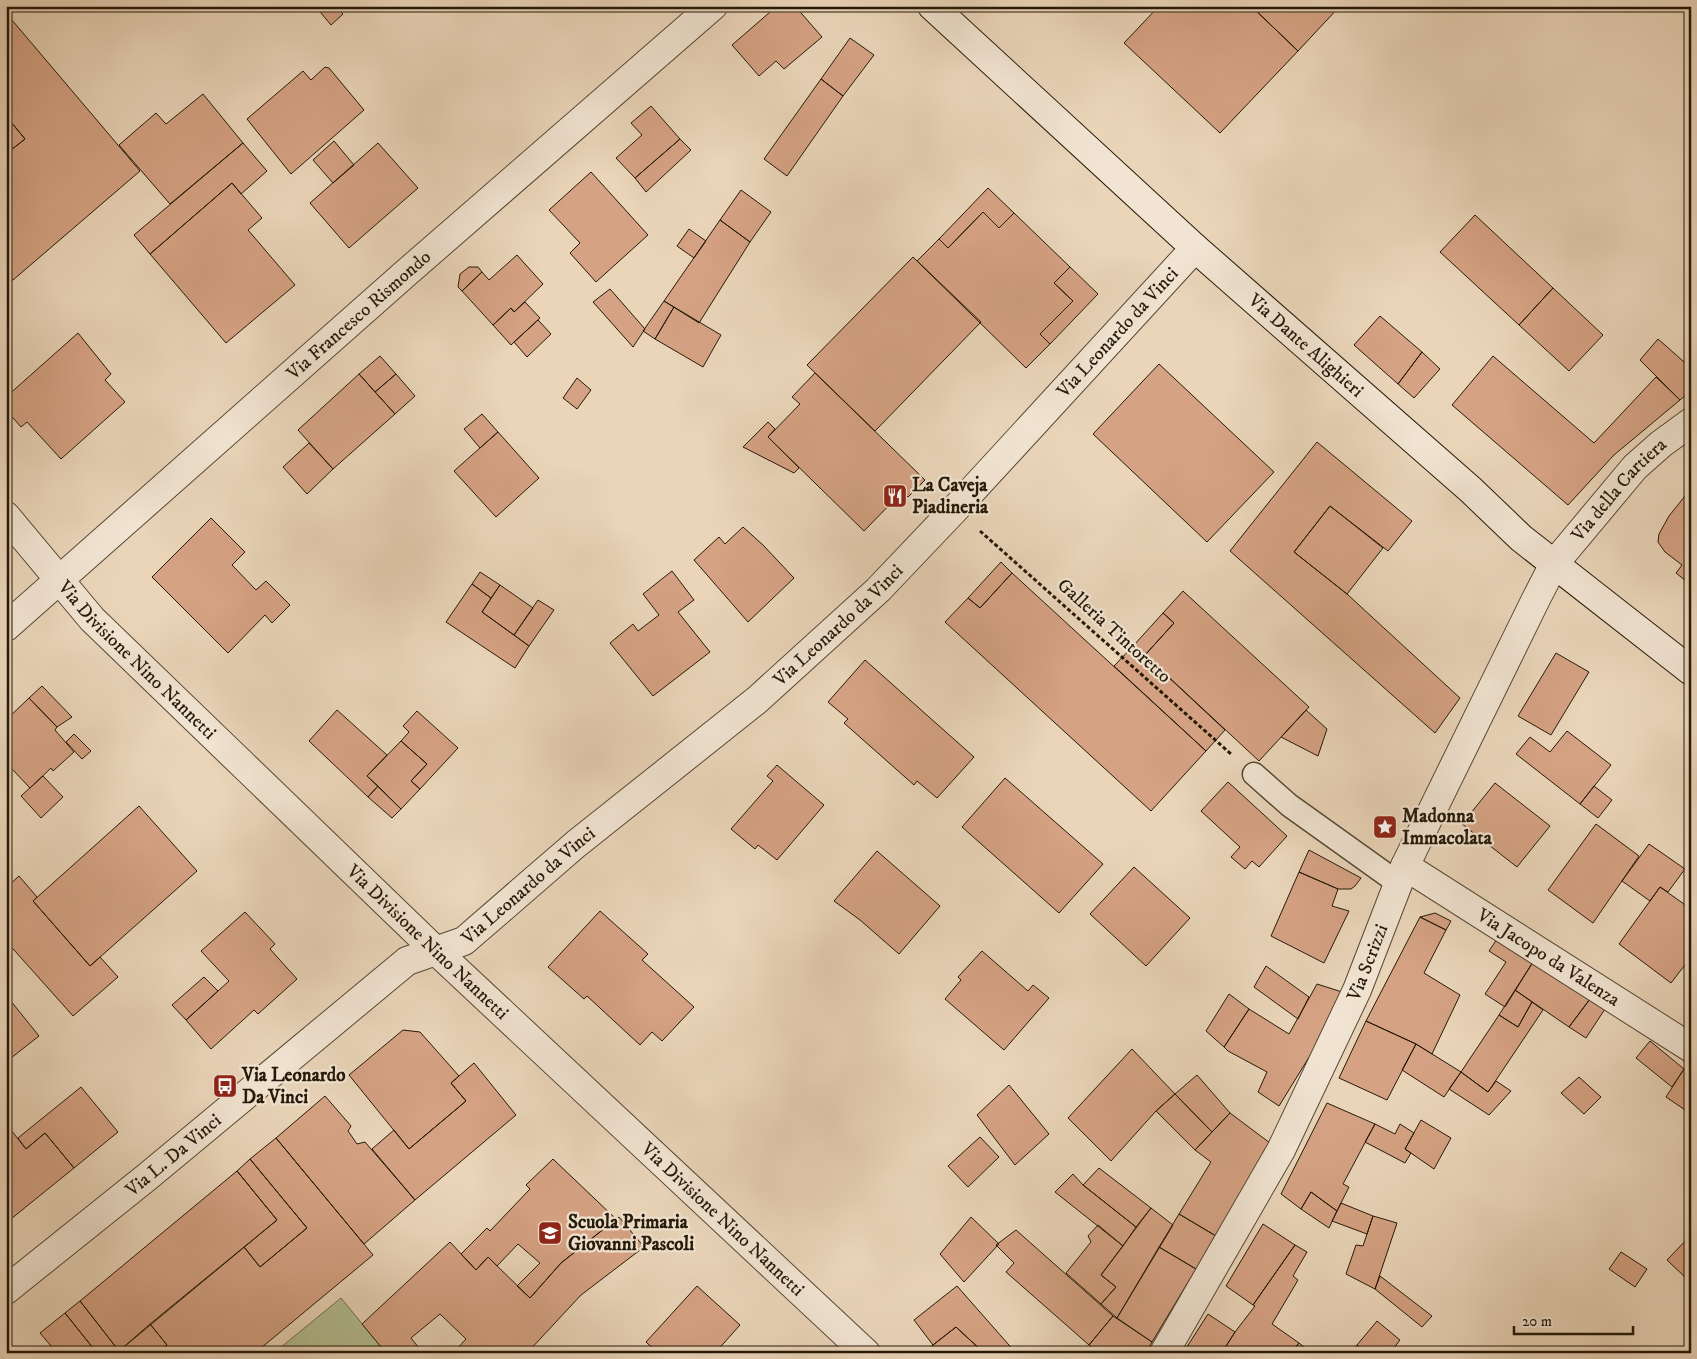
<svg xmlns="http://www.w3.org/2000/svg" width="1697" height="1359" viewBox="0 0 1697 1359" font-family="'IM FELL DW Pica',serif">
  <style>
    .green { fill: #b3be92; stroke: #6c6c4d }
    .building { fill: #d5a283; stroke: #251908 }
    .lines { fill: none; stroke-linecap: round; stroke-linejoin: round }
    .lane-casing { stroke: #564834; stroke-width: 25 }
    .street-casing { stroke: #564834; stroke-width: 30 }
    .secondary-casing { stroke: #251908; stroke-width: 30 }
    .path { stroke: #251908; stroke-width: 3; stroke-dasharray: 4 2.5; stroke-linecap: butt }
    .lane { stroke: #f1e4d2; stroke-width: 22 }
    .street { stroke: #f1e4d2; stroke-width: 28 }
    .secondary { stroke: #f1e4d2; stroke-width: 28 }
    .labels { text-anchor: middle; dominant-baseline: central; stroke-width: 4.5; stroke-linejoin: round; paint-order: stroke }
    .street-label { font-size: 19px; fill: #251908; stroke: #f1e4d2 }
    .poi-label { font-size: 19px; font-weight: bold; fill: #251908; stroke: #f1e4d2; text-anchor: start }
  </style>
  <rect width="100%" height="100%" fill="#ead5b9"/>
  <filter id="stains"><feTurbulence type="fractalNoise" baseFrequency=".004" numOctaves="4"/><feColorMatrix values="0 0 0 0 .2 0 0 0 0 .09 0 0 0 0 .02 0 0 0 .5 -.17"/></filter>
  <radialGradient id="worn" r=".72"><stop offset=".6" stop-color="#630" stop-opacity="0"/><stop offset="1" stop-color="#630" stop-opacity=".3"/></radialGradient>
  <path class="green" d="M 341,1298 L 386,1353 L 274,1353 Z"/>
  <path class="building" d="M 335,6 L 343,14 L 331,25 L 316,7 Z
    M 777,6 L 795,6 L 822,37 L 784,69 L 776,61 L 759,76 L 732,45 Z
    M 1159,6 L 1251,6 L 1298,51 L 1220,133 L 1124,43 Z
    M 1251,6 L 1340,6 L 1298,51 Z
    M 6,13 L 140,171 L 13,280 L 6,272 L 6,154 L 25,139 L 6,116 Z
    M 850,38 L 874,55 L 843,96 L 821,79 Z
    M 325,67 L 329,68 L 364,110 L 291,174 L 247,119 L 303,71 L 311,80 Z
    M 821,79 L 843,96 L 787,176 L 764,159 Z
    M 203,94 L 243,143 L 170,204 L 119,145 L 156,113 L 166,124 Z
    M 651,106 L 680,139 L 635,178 L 616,158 L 642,135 L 631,123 Z
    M 6,116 L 25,139 L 6,154 Z
    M 680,139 L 691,150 L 646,192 L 635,178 Z
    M 334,141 L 354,165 L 333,183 L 313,160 Z
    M 243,143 L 267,171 L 241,194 L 232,183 L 150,254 L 134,235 Z
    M 378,143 L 418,188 L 349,248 L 310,203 Z
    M 591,172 L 648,235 L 596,282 L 570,253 L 580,243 L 549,210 Z
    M 232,183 L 262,218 L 248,230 L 295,285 L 226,343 L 150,254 Z
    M 988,188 L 1014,213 L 999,228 L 983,212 L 948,248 L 939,239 Z
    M 741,190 L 771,212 L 750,242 L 720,220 Z
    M 983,212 L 999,228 L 1014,213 L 1070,267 L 1054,283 L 1073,301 L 1040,334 L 1050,344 L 1026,368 L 917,261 L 939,239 L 948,248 Z
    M 1475,215 L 1553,288 L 1519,325 L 1440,252 Z
    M 720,220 L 750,242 L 699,323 L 664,301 Z
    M 689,229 L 706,241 L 694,258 L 677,246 Z
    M 517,255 L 543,284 L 514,312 L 511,308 L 493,325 L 462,291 L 482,272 L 489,280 Z
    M 913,257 L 981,322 L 875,431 L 807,365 Z
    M 469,267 L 478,267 L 482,272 L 462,291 L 458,287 L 460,274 Z
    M 1070,267 L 1098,294 L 1050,344 L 1040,334 L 1073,301 L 1054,283 Z
    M 6,272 L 13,280 L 6,285 Z
    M 1553,288 L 1603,335 L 1569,371 L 1519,325 Z
    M 610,289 L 645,329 L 633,347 L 593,302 Z
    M 664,301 L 674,307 L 655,339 L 643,331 Z
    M 525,302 L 540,318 L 511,345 L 493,325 L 511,308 L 514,312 Z
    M 674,307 L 721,335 L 703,367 L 655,339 Z
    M 1380,316 L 1422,352 L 1398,384 L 1354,345 Z
    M 538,320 L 551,334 L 527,357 L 514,342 Z
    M 78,333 L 111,374 L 105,380 L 125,402 L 61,459 L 27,422 L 21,427 L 6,410 L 6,397 Z
    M 1658,339 L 1691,368 L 1691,391 L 1680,400 L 1640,360 Z
    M 1422,352 L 1440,369 L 1414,398 L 1398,384 Z
    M 380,356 L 396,374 L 375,392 L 359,374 Z
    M 1493,356 L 1594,443 L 1656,377 L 1680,400 L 1614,455 L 1568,505 L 1452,405 Z
    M 1159,364 L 1274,472 L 1207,542 L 1093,434 Z
    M 815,373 L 925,480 L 908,497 L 902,492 L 864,531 L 768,437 L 800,404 L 792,397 Z
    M 359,374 L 395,414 L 333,469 L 298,430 Z
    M 396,374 L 415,396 L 395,414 L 375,392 Z
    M 577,378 L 591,390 L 577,409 L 563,398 Z
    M 482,414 L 498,432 L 480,448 L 464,429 Z
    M 768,422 L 775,429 L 768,437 L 799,468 L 794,473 L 743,447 Z
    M 498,432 L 539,478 L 496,517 L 454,471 Z
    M 1317,442 L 1412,521 L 1388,551 L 1330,506 L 1294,552 L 1347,594 L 1460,698 L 1435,733 L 1230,551 Z
    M 309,443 L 333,469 L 307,494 L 283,467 Z
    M 1689,491 L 1691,493 L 1691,585 L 1676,573 L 1682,565 L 1665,552 L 1658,542 L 1659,534 L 1669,516 Z
    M 1330,506 L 1383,548 L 1347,594 L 1294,552 Z
    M 211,518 L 245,552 L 232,565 L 256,590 L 266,581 L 290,605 L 272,623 L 265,615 L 228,653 L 152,577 Z
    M 743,527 L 763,545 L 794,578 L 748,622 L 694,560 L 719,537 L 725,544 Z
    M 1001,562 L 1012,573 L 980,608 L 968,598 Z
    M 672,571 L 694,600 L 678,612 L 710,652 L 653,696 L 610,643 L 633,624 L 638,631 L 659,615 L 643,594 Z
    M 480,572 L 500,585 L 491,598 L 472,584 Z
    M 1012,573 L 1206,751 L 1151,811 L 945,622 L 968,598 L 980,608 Z
    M 472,584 L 491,598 L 482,612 L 529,646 L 515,668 L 446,622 Z
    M 500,585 L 533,608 L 514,635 L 482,612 Z
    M 1183,591 L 1309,707 L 1259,761 L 1145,655 L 1174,623 L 1163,613 Z
    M 538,600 L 554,610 L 529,646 L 514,635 Z
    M 1163,613 L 1174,623 L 1145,655 L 1134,645 Z
    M 1134,645 L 1225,730 L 1206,751 L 1114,666 Z
    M 1556,653 L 1589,672 L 1551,735 L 1518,716 Z
    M 865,660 L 974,757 L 937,798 L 917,781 L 914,785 L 844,723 L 848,719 L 828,702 Z
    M 42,686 L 72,717 L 57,727 L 29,698 Z
    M 29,698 L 57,727 L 55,730 L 74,752 L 53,771 L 51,768 L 30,788 L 12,769 L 6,774 L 6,720 Z
    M 337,710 L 387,755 L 367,776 L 378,786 L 368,797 L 309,741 Z
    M 1306,710 L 1327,729 L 1318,756 L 1281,737 Z
    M 417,711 L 458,748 L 420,789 L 411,781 L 427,764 L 401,741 L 409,732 L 403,726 Z
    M 1567,731 L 1611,765 L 1580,804 L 1516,754 L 1530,737 L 1550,752 Z
    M 74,734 L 91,751 L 82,759 L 66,742 Z
    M 401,741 L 427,764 L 411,781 L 420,789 L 401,809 L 367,776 Z
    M 777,765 L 824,805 L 777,860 L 758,845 L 755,849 L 731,829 L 773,781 L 767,776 Z
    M 43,776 L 63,797 L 41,818 L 21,796 Z
    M 1005,778 L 1103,864 L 1059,913 L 962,827 Z
    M 1228,782 L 1287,836 L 1259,867 L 1252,861 L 1245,869 L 1231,857 L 1240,847 L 1201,811 Z
    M 1495,783 L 1550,826 L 1517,867 L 1462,824 Z
    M 378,786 L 401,809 L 392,818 L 368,797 Z
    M 1594,786 L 1612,800 L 1598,818 L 1580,804 Z
    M 139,806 L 197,871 L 90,966 L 33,901 Z
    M 1596,824 L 1639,856 L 1593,923 L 1548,890 Z
    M 1649,844 L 1685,869 L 1668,892 L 1660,887 L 1650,901 L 1622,881 Z
    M 1309,850 L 1361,878 L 1355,886 L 1351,889 L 1338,889 L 1299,872 Z
    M 877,851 L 940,906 L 899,954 L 860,920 L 834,901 Z
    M 1134,867 L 1190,918 L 1146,966 L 1090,914 Z
    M 1299,872 L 1338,889 L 1332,906 L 1349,911 L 1324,963 L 1271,936 Z
    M 19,876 L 37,897 L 33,901 L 90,966 L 100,957 L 118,977 L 73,1016 L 6,941 L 6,888 Z
    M 1660,887 L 1691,909 L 1691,957 L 1671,983 L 1619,944 Z
    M 600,911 L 648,954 L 642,960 L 694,1007 L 662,1041 L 652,1032 L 640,1045 L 587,996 L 584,999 L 548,967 Z
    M 245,912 L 275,944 L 270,949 L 297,979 L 258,1014 L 254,1010 L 211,1049 L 186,1020 L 229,981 L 201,951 Z
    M 1435,913 L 1451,921 L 1446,930 L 1420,917 Z
    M 1420,917 L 1446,930 L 1424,973 L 1460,995 L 1432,1054 L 1416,1044 L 1366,1021 Z
    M 1497,939 L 1533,962 L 1505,1007 L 1485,994 L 1506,962 L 1489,951 Z
    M 982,951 L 1028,991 L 1033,985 L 1049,998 L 1004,1050 L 945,999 L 961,980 L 958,977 Z
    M 1533,962 L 1590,999 L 1569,1027 L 1515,990 Z
    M 1266,966 L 1309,997 L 1298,1019 L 1254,987 Z
    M 204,977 L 218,991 L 186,1020 L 172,1005 Z
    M 1317,984 L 1342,992 L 1327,1028 L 1279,1106 L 1258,1092 L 1267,1072 L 1228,1051 L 1224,1047 L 1249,1009 L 1289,1034 Z
    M 1515,990 L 1532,1002 L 1518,1027 L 1499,1015 Z
    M 1229,994 L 1249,1009 L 1224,1047 L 1206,1031 Z
    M 6,995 L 39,1036 L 6,1062 Z
    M 1590,999 L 1605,1009 L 1586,1038 L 1569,1027 Z
    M 1532,1002 L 1543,1010 L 1488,1092 L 1461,1072 L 1499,1015 L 1518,1027 Z
    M 1366,1021 L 1416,1044 L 1387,1100 L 1339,1078 Z
    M 403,1030 L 420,1032 L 459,1076 L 451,1083 L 466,1101 L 409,1149 L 349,1075 Z
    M 1650,1041 L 1684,1069 L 1672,1087 L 1636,1058 Z
    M 1416,1044 L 1461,1072 L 1444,1097 L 1402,1070 Z
    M 1132,1049 L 1175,1094 L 1156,1111 L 1111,1161 L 1068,1118 Z
    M 474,1063 L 516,1115 L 415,1200 L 372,1149 L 394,1130 L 409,1149 L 466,1101 L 451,1083 Z
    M 1684,1069 L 1691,1074 L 1691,1114 L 1666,1097 Z
    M 1461,1072 L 1488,1092 L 1496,1081 L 1511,1091 L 1489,1115 L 1449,1089 Z
    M 1197,1075 L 1230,1113 L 1212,1132 L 1175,1094 Z
    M 1579,1077 L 1601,1097 L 1584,1114 L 1561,1093 Z
    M 1009,1085 L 1049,1134 L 1015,1165 L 977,1115 Z
    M 81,1087 L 118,1132 L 74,1168 L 45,1133 L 26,1149 L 18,1138 Z
    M 1175,1094 L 1212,1132 L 1195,1150 L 1156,1111 Z
    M 325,1096 L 351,1126 L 348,1131 L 357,1144 L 365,1142 L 415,1200 L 364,1244 L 276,1138 Z
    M 1327,1103 L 1375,1124 L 1343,1184 L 1349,1187 L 1337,1211 L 1311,1192 L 1301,1209 L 1281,1194 Z
    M 1230,1113 L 1270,1143 L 1216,1236 L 1179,1214 L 1211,1162 L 1195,1150 Z
    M 1421,1120 L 1451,1138 L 1434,1169 L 1405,1149 Z
    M 1375,1124 L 1395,1134 L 1400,1124 L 1414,1133 L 1405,1149 L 1411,1153 L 1405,1163 L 1365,1142 Z
    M 11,1130 L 26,1149 L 45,1133 L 74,1168 L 6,1223 L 6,1134 Z
    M 980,1137 L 999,1157 L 968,1187 L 948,1166 Z
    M 276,1138 L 373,1255 L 255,1353 L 158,1353 L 167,1345 L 150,1324 L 244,1247 L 260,1267 L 307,1228 L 250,1159 Z
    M 250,1159 L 307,1228 L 260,1267 L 244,1247 L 277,1220 L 237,1171 Z
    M 553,1159 L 616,1219 L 561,1263 L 530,1298 L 517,1286 L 540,1263 L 518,1244 L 497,1266 L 488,1257 L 476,1270 L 461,1254 L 487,1228 L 490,1231 L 530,1189 L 526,1185 Z
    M 1099,1168 L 1151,1208 L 1136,1227 L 1083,1185 Z
    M 237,1171 L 277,1220 L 119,1351 L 80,1301 Z
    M 1073,1174 L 1083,1185 L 1136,1227 L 1123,1246 L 1055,1192 Z
    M 1311,1192 L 1337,1211 L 1329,1228 L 1301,1209 Z
    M 1341,1203 L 1373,1216 L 1367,1234 L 1332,1221 Z
    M 1151,1208 L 1173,1225 L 1117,1318 L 1101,1304 L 1116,1287 L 1101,1275 Z
    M 1179,1214 L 1216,1236 L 1196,1269 L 1159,1247 Z
    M 1373,1216 L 1397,1223 L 1375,1289 L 1346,1274 L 1356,1245 L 1363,1246 Z
    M 619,1217 L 644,1247 L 581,1295 L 527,1353 L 453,1353 L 466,1339 L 440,1314 L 411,1338 L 423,1353 L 386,1353 L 362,1324 L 450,1242 L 476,1270 L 488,1257 L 530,1298 L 561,1263 Z
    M 971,1217 L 999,1244 L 964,1282 L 940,1254 Z
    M 1263,1224 L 1295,1245 L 1253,1305 L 1226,1286 Z
    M 1098,1225 L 1123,1246 L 1101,1275 L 1116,1287 L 1101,1304 L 1066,1273 L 1091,1242 L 1088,1236 Z
    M 1016,1230 L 1113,1316 L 1089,1345 L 1006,1272 L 1014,1263 L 996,1245 Z
    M 1691,1235 L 1691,1276 L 1687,1279 L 1667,1260 Z
    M 1295,1245 L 1307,1252 L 1293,1276 L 1298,1280 L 1272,1324 L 1299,1343 L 1291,1353 L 1223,1351 L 1235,1332 L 1255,1306 L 1253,1305 Z
    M 1159,1247 L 1196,1269 L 1152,1342 L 1117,1318 Z
    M 1621,1252 L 1647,1269 L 1635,1287 L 1609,1269 Z
    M 1380,1276 L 1432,1316 L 1422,1327 L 1375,1289 Z
    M 697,1286 L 740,1325 L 715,1353 L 658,1353 L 646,1342 Z
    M 957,1286 L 1016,1353 L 990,1353 L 986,1349 L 983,1352 L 956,1327 L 933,1345 L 914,1320 Z
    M 80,1301 L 119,1351 L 150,1324 L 167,1345 L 158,1353 L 97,1353 L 65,1313 Z
    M 65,1313 L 97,1353 L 57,1353 L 40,1333 Z
    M 1208,1314 L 1235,1332 L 1223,1351 L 1226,1353 L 1183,1353 Z
    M 1113,1316 L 1152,1342 L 1146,1353 L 1098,1353 L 1089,1345 Z
    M 1377,1321 L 1400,1340 L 1390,1353 L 1365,1353 L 1357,1345 Z
    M 956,1327 L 983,1352 L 924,1353 L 933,1345 Z
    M 1299,1343 L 1312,1353 L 1291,1353 Z
    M 1357,1345 L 1365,1353 L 1350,1353 Z"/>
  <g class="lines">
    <defs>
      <path id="lane" d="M 1254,774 L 1289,805 L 1398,883"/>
      <g id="street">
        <path id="s1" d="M 6,516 L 92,619 L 435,950 L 866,1353"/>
        <path id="s2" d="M 6,627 L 406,273 L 713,6"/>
        <path id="s3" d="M 1405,866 L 1691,1048"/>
        <path id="s4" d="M 6,1290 L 147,1177 L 407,961 L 464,941 L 576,844 L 757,700 L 878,590 L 956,508 L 1195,248"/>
        <path id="s5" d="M 1164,1353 L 1281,1150 L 1357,990 L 1405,866 L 1536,599 L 1554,564 L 1635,467 L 1661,444 L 1691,422"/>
      </g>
      <g id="secondary">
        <path id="s6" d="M 932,6 L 1195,248 L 1471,490 L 1521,538 L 1691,671"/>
      </g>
    </defs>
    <use href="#lane" class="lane-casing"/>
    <use href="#street" class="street-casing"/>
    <use href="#secondary" class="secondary-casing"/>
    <path class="path" d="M 980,531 L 1231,754"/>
    <use href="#lane" class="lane"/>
    <use href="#street" class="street"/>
    <use href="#secondary" class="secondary"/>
  </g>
  <defs>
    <symbol id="restaurant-square" viewBox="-11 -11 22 22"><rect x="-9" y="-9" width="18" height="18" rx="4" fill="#8f2418" stroke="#f1e4d2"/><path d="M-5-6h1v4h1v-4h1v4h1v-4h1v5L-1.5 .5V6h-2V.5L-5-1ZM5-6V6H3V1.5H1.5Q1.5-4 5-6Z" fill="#fff"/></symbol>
    <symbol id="sight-square" viewBox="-11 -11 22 22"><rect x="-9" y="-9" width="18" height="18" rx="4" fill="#8f2418" stroke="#f1e4d2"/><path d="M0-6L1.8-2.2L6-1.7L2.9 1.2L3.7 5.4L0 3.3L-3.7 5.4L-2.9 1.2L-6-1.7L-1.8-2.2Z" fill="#fff"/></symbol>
    <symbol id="bus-square" viewBox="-11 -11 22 22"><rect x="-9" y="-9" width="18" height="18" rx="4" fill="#8f2418" stroke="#f1e4d2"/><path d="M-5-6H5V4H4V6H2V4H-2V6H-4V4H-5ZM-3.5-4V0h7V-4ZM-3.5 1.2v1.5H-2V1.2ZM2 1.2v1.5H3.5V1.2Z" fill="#fff"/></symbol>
    <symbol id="school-square" viewBox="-11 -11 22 22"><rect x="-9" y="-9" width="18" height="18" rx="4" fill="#8f2418" stroke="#f1e4d2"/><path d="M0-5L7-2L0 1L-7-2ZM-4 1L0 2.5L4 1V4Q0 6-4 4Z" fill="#fff"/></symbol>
  </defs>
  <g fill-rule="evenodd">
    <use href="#restaurant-square" x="881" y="482" width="28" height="28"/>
    <use href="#sight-square" x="1371" y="813" width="28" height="28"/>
    <use href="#bus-square" x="211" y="1072" width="28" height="28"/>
    <use href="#school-square" x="536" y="1219" width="28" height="28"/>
  </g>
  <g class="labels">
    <g class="street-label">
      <text stroke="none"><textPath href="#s2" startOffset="471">Via Francesco Rismondo</textPath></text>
      <text stroke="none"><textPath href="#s4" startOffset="1474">Via Leonardo da Vinci</textPath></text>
      <text stroke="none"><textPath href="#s6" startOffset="505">Via Dante Alighieri</textPath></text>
      <text stroke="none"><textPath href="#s5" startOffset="980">Via della Cartiera</textPath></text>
      <text stroke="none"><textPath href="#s4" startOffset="1069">Via Leonardo da Vinci</textPath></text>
      <text transform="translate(1114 631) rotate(42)">Galleria Tintoretto</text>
      <text stroke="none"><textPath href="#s1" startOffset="195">Via Divisione Nino Nannetti</textPath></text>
      <text stroke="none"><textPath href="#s4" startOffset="664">Via Leonardo da Vinci</textPath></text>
      <text stroke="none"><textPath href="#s1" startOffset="600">Via Divisione Nino Nannetti</textPath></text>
      <text stroke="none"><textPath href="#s3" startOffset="170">Via Jacopo da Valenza</textPath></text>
      <text stroke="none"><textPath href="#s5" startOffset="441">Via Scrizzi</textPath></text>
      <text stroke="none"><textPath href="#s4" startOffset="215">Via L. Da Vinci</textPath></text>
      <text stroke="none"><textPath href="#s1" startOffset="1005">Via Divisione Nino Nannetti</textPath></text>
    </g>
    <g class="poi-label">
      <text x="912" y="485">La Caveja<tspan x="912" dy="22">Piadineria</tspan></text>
      <text x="1402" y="816">Madonna<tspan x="1402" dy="22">Immacolata</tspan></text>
      <text x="242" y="1075">Via Leonardo<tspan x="242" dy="22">Da Vinci</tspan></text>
      <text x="568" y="1222">Scuola Primaria<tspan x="568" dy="22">Giovanni Pascoli</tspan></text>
    </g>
  </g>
  <rect width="1697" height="1359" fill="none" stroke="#ead5b9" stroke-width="25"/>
  <rect x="8" y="8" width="1682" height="1344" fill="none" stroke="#251908" stroke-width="2.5"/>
  <rect x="12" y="12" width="1672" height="1334" fill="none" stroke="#251908"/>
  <path d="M1514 1326v8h119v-8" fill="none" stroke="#251908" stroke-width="2.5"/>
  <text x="1522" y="1326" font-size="15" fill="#251908" stroke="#f1e4d2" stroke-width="4" paint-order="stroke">20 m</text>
  <rect width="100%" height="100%" filter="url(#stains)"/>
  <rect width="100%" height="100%" fill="url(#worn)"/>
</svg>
